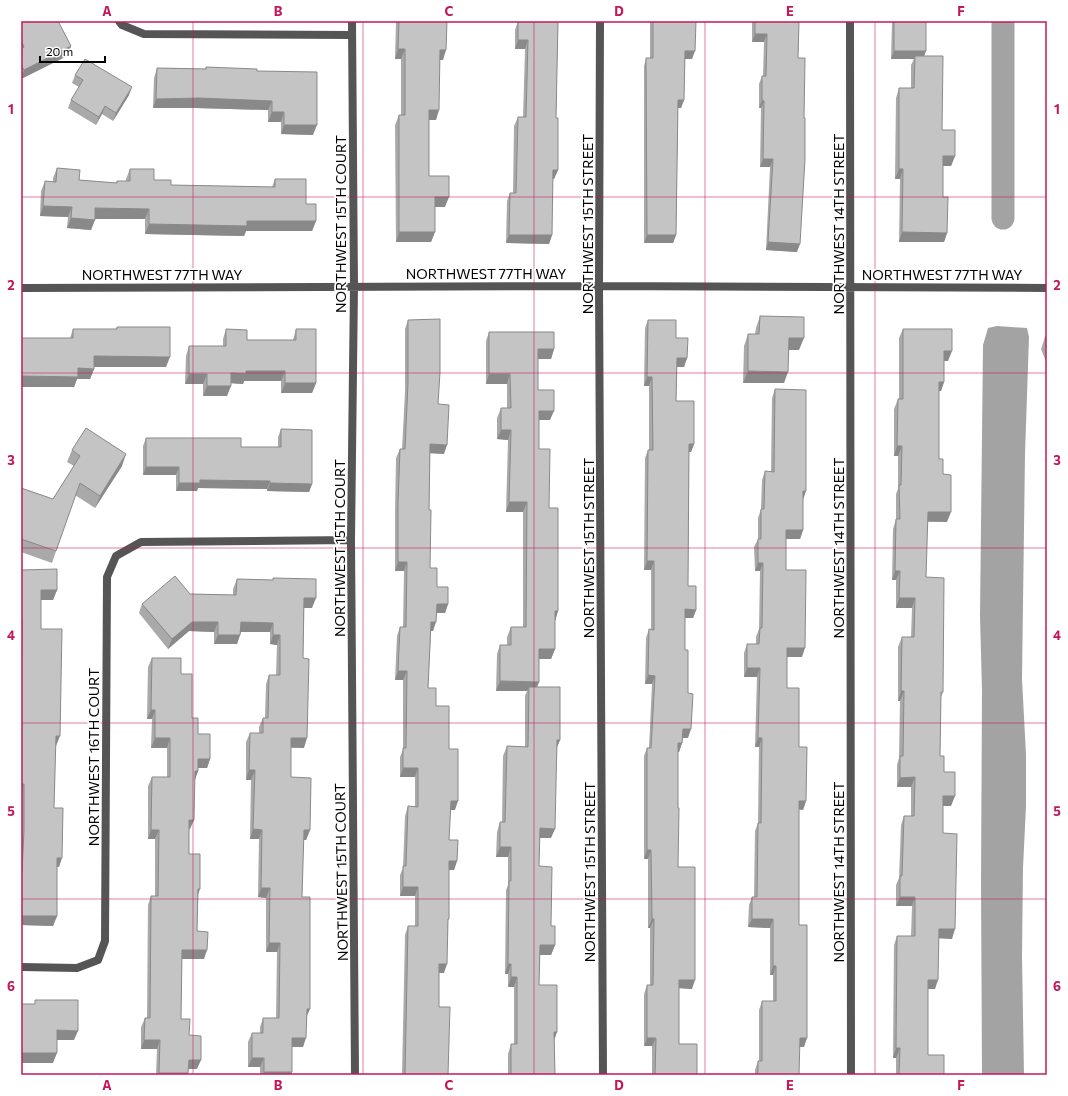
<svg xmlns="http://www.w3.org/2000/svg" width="1068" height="1096" viewBox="0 0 1068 1096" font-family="Commissioner,sans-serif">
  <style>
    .water { fill: #a3a3a3 }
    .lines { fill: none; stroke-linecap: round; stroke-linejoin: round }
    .canal { stroke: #a3a3a3; stroke-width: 23 }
    .minor { stroke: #555; stroke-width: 8 }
    .wall { fill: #a9a9a9 }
    .shaded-wall { fill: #898989 }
    .building { fill: #c4c4c4; stroke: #898989 }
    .grid { fill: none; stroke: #c2185b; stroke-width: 1; stroke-opacity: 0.55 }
    .labels { text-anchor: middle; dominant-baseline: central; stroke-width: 3.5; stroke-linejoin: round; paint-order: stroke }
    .street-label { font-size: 14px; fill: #000; stroke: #fff }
    .neatline { fill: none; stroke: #c2185b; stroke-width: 1.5 }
    .grid-label { font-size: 13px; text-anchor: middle; font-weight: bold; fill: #c2185b }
  </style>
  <rect width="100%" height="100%" fill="#fff"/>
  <path class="water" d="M 997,326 L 1027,328 L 1029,337 L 1025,454 L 1022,679 L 1026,755 L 1026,806 L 1023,868 L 1022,956 L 1024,1075 L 982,1075 L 981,882 L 982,690 L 980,616 L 983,345 L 988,328 Z"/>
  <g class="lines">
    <path class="canal" d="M 1003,21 L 1003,218"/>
    <path class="minor" d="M 119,21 L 122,25 L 144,34 L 352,35
      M 352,21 L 354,286 L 351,540 L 355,1075
      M 600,21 L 599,286 L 603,1075
      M 850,21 L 851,1075
      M 21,288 L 599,286 L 1047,288
      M 21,967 L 77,968 L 98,960 L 105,941 L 107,577 L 116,556 L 141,542 L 351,540"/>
  </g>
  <path class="wall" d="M 21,21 L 71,46 L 67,56 L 21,79 Z
    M 396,21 L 447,21 L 443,60 L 440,60 L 436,120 L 429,120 L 429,176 L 445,207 L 435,207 L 435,232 L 431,242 L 396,242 L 395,125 L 399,115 L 401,115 L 401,59 L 395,59 Z
    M 518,21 L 558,21 L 556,118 L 558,170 L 554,179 L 552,179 L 552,235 L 549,244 L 506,243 L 507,201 L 510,193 L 513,193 L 514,126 L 518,117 L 523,117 L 525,49 L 515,49 L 515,30 Z
    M 650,21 L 696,21 L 692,59 L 685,59 L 684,100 L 681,108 L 678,108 L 676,235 L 673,243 L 644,243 L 644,66 L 646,58 L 650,58 Z
    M 752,21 L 799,21 L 798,58 L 797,252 L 766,250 L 770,167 L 760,167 L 761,108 L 759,108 L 759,84 L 762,76 L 763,76 L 764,42 L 752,42 Z
    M 892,21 L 926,21 L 924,56 L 942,130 L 955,156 L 951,166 L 943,166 L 943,197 L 947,233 L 944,242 L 899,242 L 900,179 L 895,179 L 896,98 L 899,88 L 911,88 L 911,65 L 914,59 L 891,59 Z
    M 206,67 L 257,71 L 313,135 L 281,134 L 281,122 L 268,122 L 268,110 L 196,108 L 153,108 L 154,78 L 157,68 L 205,69 Z
    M 75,75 L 129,95 L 113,121 L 102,114 L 96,125 L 68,108 L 71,100 L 79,87 L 72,83 Z
    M 57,168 L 79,180 L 116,183 L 117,181 L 126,181 L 126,179 L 130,169 L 154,180 L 171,185 L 272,187 L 275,179 L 306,204 L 316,221 L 312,231 L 246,231 L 244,236 L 145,234 L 145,219 L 95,219 L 91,230 L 67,228 L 68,217 L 40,216 L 41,191 L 45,181 L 53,182 L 53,178 Z
    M 760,316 L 799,350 L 789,350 L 784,383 L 743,383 L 744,346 L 748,334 L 755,334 L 756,328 Z
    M 408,320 L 438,404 L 444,454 L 430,453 L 429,510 L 430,568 L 437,587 L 448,604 L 445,613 L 437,613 L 433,631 L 431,631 L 428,688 L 436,706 L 449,749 L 455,810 L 450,810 L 449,840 L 457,861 L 454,870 L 449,870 L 448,923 L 444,973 L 439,973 L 439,1007 L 448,1075 L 402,1075 L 405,935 L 408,926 L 415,926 L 415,896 L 400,896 L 400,875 L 403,868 L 405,816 L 408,806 L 415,807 L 415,777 L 400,777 L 400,757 L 403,749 L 403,680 L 395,680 L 397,636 L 400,627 L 403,627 L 404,571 L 395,571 L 395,512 L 396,458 L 400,449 L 402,449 L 405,392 L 405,329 Z
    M 648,320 L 676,338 L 687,358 L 684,367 L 677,367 L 676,401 L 694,444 L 691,452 L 689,452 L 688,586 L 696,610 L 693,618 L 685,618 L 685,650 L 688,693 L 688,738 L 683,738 L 682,743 L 679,752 L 678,752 L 678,867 L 692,989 L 679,988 L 679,1044 L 697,1075 L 652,1075 L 652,1046 L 644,1046 L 644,994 L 647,985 L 650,985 L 650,928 L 648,928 L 648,859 L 644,859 L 644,756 L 647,748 L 649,748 L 652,684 L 645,684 L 646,638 L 649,629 L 651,629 L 651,570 L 644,570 L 645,458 L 648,450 L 649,450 L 649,386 L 644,386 L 645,328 Z
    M 117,327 L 166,367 L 94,367 L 94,369 L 90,379 L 77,379 L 74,387 L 70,338 L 73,329 L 116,329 Z
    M 226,329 L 247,340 L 293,340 L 296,329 L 316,383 L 312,393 L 281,393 L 281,381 L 244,381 L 243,384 L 231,383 L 227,396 L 203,396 L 203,384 L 185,384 L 186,356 L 189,346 L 223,346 L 223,339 Z
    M 903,329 L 948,361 L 944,361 L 944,382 L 941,391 L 939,391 L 939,459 L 943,474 L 947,522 L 927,522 L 926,577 L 943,692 L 941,697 L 940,756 L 951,806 L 943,806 L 943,833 L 952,939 L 938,938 L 935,989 L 928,989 L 928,1055 L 944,1075 L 896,1075 L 896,1058 L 893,1058 L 894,945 L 897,936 L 911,936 L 912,906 L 896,906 L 896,885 L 899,878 L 901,825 L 904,816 L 911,816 L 911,787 L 897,787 L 897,765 L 899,758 L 900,701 L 898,701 L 898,647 L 902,637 L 911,637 L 912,608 L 896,608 L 896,580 L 892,580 L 893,529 L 896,519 L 896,494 L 898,489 L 898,456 L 894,456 L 894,409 L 898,399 L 899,399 L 899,338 Z
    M 489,332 L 554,349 L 551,359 L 538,359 L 538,390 L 550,420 L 539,420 L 539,449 L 549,508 L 558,611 L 555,621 L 555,649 L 551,659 L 539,659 L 539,682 L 537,687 L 560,740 L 557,747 L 551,838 L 540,838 L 539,866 L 555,945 L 551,955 L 540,955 L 539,985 L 557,1032 L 554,1039 L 555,1075 L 508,1075 L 508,1054 L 511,1044 L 514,1044 L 514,987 L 508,987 L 508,974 L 505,974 L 506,890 L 508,885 L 508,857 L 496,857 L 497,832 L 500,822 L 502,822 L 503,756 L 507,746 L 525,747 L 525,696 L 527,691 L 496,691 L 497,654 L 500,645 L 507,645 L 507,637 L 511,627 L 523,627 L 523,512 L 506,512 L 508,440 L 497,439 L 497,418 L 501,408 L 507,408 L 507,384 L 486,384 L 486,341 Z
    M 1045,337 L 1047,337 L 1047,364 L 1041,349 Z
    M 775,389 L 803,500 L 803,530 L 800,539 L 786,539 L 786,570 L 802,657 L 787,657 L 787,688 L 799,747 L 806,801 L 803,810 L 799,809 L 799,925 L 804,1047 L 799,1047 L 799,1075 L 755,1075 L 755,1070 L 758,1061 L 759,1061 L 759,1010 L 762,1001 L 773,1001 L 773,975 L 770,975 L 770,928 L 748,927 L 749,905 L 752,897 L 754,897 L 755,831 L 758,823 L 759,747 L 755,747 L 757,677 L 744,677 L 744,653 L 747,644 L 756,644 L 756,637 L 759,629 L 760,571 L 755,571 L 754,547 L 758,539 L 758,518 L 761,509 L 762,480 L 765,471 L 771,472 L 772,398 Z
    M 281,429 L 312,484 L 309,492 L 267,491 L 267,489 L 198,488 L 197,491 L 176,491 L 176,475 L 143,475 L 143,446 L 146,438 L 241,447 L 278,447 L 278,437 Z
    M 72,450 L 122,466 L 95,508 L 75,495 L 52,563 L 21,552 L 21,488 L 53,499 L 74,466 L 67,462 Z
    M 21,570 L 57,590 L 53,600 L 41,600 L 41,629 L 56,746 L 55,746 L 54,808 L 59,867 L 57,867 L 57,916 L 53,926 L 21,925 Z
    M 273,578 L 312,608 L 304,608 L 303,658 L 304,748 L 291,748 L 291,777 L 310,830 L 306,840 L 303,840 L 302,897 L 307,1018 L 303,1047 L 292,1047 L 292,1072 L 291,1075 L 260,1075 L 260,1067 L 248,1067 L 248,1042 L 252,1033 L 260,1033 L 260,1027 L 263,1018 L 276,1018 L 277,952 L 266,952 L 266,898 L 258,897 L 259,839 L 250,839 L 251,780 L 246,780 L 246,742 L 250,733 L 259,733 L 259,727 L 263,718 L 265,718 L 266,684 L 269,675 L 276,675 L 277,645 L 270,644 L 270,632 L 241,632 L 237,644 L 214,644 L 214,632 L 189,631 L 168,649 L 139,613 L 142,604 L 190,594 L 233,595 L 233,589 L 237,579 L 273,580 Z
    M 152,658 L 181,674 L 192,718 L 198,734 L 210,759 L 207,768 L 198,768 L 198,771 L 194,780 L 190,829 L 189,829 L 189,854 L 198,896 L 197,931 L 204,959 L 182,959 L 181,1019 L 189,1035 L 197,1069 L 188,1069 L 188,1075 L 156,1075 L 157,1049 L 141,1049 L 141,1027 L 145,1018 L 147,1018 L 148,905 L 151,896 L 155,896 L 155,839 L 148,839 L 148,786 L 152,777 L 167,777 L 167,748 L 151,748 L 152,719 L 147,719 L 148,667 Z"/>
  <path class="shaded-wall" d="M 755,34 L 767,34 L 764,42 L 752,42 Z
    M 518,40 L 528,40 L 525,49 L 515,49 Z
    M 71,46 L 67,56 L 21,79 L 21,77 L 24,70 Z
    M 398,49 L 405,49 L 401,59 L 395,59 Z
    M 440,50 L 446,50 L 443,60 L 436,60 Z
    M 685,51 L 695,51 L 692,59 L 682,59 Z
    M 894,51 L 926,51 L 923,59 L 915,56 L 914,59 L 891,59 Z
    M 132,87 L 129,95 L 113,121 L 116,113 Z
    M 199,98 L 272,101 L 268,110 L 196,108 L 153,108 L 156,99 Z
    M 678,100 L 684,100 L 681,108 L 675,108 Z
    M 762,100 L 764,101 L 761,108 L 759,108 Z
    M 105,106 L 102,114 L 96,125 L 99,117 Z
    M 429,110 L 439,110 L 436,120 L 426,120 Z
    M 272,112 L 284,112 L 281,122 L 268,122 Z
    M 284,125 L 317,125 L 313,135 L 281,134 Z
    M 943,156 L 955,156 L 951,166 L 940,166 Z
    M 763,159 L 773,159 L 770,167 L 760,167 Z
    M 899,169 L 903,169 L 900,179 L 895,179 Z
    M 553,170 L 558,170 L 554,179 L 549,179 Z
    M 435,197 L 449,197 L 445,207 L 431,207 Z
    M 43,206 L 72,207 L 68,217 L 40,216 Z
    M 95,208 L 149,209 L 145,219 L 92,219 Z
    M 71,218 L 95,220 L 91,230 L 67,228 Z
    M 247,221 L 316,221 L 312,231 L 246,231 L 244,236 L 145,234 L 149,224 Z
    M 399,232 L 435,232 L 431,242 L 396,242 Z
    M 902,232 L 947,233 L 944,242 L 899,242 Z
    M 509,235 L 552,235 L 549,244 L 506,243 Z
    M 647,235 L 676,235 L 673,243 L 644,243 Z
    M 768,242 L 800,244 L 797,252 L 766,250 Z
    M 789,338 L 804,338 L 799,350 L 784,350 Z
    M 538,349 L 554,349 L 551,359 L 535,359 Z
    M 944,351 L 952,351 L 948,361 L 941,361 Z
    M 94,356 L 170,357 L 166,367 L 90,367 Z
    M 677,358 L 687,358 L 684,367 L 674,367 Z
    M 78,368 L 94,369 L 90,379 L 77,379 L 74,387 L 21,387 L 21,376 Z
    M 246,371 L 285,371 L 281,381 L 244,381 L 243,384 L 227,383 L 231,373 Z
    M 748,371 L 788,372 L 784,383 L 743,383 Z
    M 189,374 L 207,374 L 203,384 L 185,384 Z
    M 489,374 L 510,374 L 507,384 L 486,384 Z
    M 647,377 L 652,377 L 649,386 L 644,386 Z
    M 939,382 L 944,382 L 941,391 L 936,391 Z
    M 285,383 L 316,383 L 312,393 L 281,393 Z
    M 207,386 L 231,386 L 227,396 L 203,396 Z
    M 539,411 L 554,411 L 550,420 L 536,420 Z
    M 501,430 L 511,430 L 508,440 L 497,439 Z
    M 430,444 L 447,445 L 444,454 L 427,453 Z
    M 689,444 L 694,444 L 691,452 L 685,452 Z
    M 897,446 L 902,446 L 898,456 L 894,456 Z
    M 126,454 L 122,466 L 95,508 L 100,496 Z
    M 146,467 L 179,467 L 176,475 L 143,475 Z
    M 200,480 L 270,481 L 267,489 L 198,488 L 197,491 L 176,491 L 179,483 Z
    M 270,483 L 312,484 L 309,492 L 267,491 Z
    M 803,491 L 806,491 L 803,500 Z
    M 509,502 L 527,502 L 523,512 L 506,512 Z
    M 928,512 L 951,512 L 947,522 L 924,521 Z
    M 786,530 L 803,530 L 800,539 L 783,539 Z
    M 647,561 L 654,561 L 651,570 L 644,570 Z
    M 398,562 L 407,562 L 404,571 L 395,571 Z
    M 758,563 L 763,563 L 760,571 L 755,571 Z
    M 895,571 L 900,571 L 896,580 L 892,580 Z
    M 41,590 L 57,590 L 53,600 L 38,600 Z
    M 304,598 L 316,598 L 312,608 L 301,608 Z
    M 899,598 L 915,598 L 912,608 L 896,608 Z
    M 437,604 L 448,604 L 445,613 L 433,613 Z
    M 685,609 L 696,610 L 693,618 L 682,618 Z
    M 555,611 L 558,611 L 555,621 Z
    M 192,622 L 218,622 L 214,632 L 189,631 L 168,649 L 172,639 Z
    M 241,622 L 273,623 L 270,632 L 237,632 Z
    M 431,622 L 436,622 L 433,631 L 428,631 Z
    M 218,635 L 240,635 L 237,644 L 214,644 Z
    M 273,635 L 280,635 L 277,645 L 270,644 Z
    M 787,648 L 805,648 L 802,657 L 784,657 Z
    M 539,649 L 555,649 L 551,659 L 535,659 Z
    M 747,668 L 760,668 L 757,677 L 744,677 Z
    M 398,671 L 407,671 L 403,680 L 395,680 Z
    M 648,675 L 655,676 L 652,684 L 645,684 Z
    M 500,681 L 539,682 L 535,691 L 529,687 L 527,691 L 496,691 Z
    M 901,691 L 904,691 L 900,701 L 898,701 Z
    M 151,710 L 155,710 L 152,719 L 147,719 Z
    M 683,729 L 691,729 L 688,738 L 680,738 Z
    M 56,736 L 60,736 L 56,746 L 52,746 Z
    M 155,738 L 170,738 L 167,748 L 151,748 Z
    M 291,738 L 307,738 L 304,748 L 287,747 Z
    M 758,738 L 762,738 L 759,747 L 755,747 Z
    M 557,740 L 560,740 L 556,749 Z
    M 678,743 L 682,743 L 679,752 L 675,751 Z
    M 198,759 L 210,759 L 207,768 L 195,768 Z
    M 403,768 L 418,768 L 415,777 L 400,777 Z
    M 249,770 L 255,770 L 251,780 L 246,780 Z
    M 195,771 L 198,771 L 195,780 L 191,780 Z
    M 915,777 L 911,787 L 897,787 L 900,778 Z
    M 21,784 L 24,784 L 21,793 Z
    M 943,796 L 955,796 L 951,806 L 940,806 Z
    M 451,801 L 458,801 L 455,810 L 448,810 Z
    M 799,801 L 806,801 L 803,810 L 796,809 Z
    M 189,820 L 194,820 L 190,829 L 186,829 Z
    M 540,828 L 555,829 L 551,838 L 536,838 Z
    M 253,829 L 262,830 L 259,839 L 250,839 Z
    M 151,830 L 159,830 L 155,839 L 148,839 Z
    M 304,830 L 310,830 L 306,840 L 300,840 Z
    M 500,847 L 511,847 L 508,857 L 496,857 Z
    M 647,850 L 651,850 L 648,859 L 644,859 Z
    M 57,858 L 62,858 L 59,867 L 54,867 Z
    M 449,861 L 457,861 L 454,870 L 446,870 Z
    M 403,887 L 418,887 L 415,896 L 400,896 Z
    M 261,888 L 270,888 L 266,898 L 258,897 Z
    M 198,889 L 200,889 L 197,898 Z
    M 900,897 L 915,897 L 912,906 L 896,906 Z
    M 21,916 L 57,916 L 53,926 L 21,925 Z
    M 652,919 L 654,919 L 650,928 L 648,928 Z
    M 752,919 L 773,919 L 770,928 L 748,927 Z
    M 939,929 L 955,929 L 952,939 L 935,938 Z
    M 269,943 L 280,943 L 277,952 L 266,952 Z
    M 540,945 L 555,945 L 551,955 L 537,955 Z
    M 182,950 L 207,950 L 204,959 L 179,959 Z
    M 439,964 L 447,964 L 444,973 L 436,973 Z
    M 508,964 L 511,964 L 508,974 L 505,974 Z
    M 773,966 L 776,966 L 773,975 L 770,975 Z
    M 511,977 L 517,977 L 514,987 L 508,987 Z
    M 679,980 L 695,980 L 692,989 L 676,988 Z
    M 928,980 L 938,980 L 935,989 L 924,989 Z
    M 307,1009 L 310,1009 L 306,1018 Z
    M 57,1030 L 78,1031 L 74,1040 L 54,1040 Z
    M 554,1032 L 557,1032 L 554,1041 Z
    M 292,1038 L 306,1038 L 303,1047 L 288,1047 Z
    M 647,1038 L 656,1038 L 652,1046 L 644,1046 Z
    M 800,1038 L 807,1038 L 804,1047 L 796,1047 Z
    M 144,1040 L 160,1040 L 157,1049 L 141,1049 Z
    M 896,1048 L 900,1048 L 896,1058 L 893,1058 Z
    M 21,1053 L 57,1053 L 53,1063 L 21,1063 Z
    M 252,1058 L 264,1058 L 260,1067 L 248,1067 Z
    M 189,1060 L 201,1060 L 197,1069 L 185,1069 Z
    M 264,1072 L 292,1072 L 291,1075 L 262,1075 Z
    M 159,1073 L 188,1073 L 188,1075 L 159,1075 Z"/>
  <path class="building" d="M 21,21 L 58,21 L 71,46 L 24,70 L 21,65 L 21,49 L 24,47 L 21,40 Z
    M 399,21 L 447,21 L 446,50 L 440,50 L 439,110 L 429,110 L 429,176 L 449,176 L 449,197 L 435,197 L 435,232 L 399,232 L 399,115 L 405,115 L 405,49 L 398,49 Z
    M 518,21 L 558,21 L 556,118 L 558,118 L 558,170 L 553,170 L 552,235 L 509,235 L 510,193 L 516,193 L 518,117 L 526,117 L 528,40 L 518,40 Z
    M 653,21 L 696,21 L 695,51 L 685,51 L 684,100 L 678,100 L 676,235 L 647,235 L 646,58 L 653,58 Z
    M 755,21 L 799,21 L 798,58 L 805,58 L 804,118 L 805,118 L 805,159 L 800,244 L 768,242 L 773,159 L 763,159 L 764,101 L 762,100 L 762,76 L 766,76 L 767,34 L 755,34 Z
    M 894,21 L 926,21 L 926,51 L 894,51 Z
    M 915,56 L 943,56 L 942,130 L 955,130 L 955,156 L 943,156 L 943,197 L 948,197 L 947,233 L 902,232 L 903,169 L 899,169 L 899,88 L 914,88 Z
    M 85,59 L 132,87 L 116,113 L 105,106 L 99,117 L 71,100 L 83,80 L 75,75 Z
    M 206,67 L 257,69 L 257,71 L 317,72 L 317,125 L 284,125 L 284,112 L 272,112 L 272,101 L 199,98 L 156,99 L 157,68 L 206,69 Z
    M 57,168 L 80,170 L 79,180 L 117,183 L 117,181 L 130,181 L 130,169 L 154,169 L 154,180 L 171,180 L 171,185 L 275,187 L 275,179 L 306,179 L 306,204 L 316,204 L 316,221 L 247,221 L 247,226 L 149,224 L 149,209 L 95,208 L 95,220 L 71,218 L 72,207 L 43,206 L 45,181 L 56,182 Z
    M 760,316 L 804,317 L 804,338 L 789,338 L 788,372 L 748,371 L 748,334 L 759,334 Z
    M 440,319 L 440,372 L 438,404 L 449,405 L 447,445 L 430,444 L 429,510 L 431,510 L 430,568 L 437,568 L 437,587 L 448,587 L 448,604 L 437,604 L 436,622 L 431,622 L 428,688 L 436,688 L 436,706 L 449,706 L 449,749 L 458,749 L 458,801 L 451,801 L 449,840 L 458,840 L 457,861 L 449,861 L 449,919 L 448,919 L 447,964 L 439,964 L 439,1007 L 450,1007 L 448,1075 L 405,1075 L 408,926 L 418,926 L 418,887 L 403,887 L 403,866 L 406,866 L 408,806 L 418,807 L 418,768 L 403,768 L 403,748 L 406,748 L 407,671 L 398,671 L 400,627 L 406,627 L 407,562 L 398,562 L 398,503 L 400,449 L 405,449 L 408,383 L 408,320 Z
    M 648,320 L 676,320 L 676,338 L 688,338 L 687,358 L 677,358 L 676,401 L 694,401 L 694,444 L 689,444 L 688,586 L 696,586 L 696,610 L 685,609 L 685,650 L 688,650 L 688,693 L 693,694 L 691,729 L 683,729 L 682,743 L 678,743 L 678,808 L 679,808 L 678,867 L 695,867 L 695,980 L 679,980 L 679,1044 L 697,1044 L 697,1075 L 655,1075 L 656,1038 L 647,1038 L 647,985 L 653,985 L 654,919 L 652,919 L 651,850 L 647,850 L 647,748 L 651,748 L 655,676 L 648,675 L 649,629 L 654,630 L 654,561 L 647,561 L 648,450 L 653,450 L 652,377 L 647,377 Z
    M 117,327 L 170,327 L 170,357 L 94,356 L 94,369 L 78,368 L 78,377 L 21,376 L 21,338 L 73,338 L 73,329 L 117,329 Z
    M 226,329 L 247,330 L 247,340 L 296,340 L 296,329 L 316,329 L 316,383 L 285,383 L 285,371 L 246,371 L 246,374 L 231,373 L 231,386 L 207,386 L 207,374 L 189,374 L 189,346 L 226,346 Z
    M 903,329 L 952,329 L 952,351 L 944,351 L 944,382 L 939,382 L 939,459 L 943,459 L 943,474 L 951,475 L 951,512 L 928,512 L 926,577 L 944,578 L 943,692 L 941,692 L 940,756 L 944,756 L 944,772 L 955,772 L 955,796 L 943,796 L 943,833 L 957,834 L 955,929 L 939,929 L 938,980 L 928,980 L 928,1055 L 944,1055 L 944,1075 L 899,1075 L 900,1048 L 896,1048 L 897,936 L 915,936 L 915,897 L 900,897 L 900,876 L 902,876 L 904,816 L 914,816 L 915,777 L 900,778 L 900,756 L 903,756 L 904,691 L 901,691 L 902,637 L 914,637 L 915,598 L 899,598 L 900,571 L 895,571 L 896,519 L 900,519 L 899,485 L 901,485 L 902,446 L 897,446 L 898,399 L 903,399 Z
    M 489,332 L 554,332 L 554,349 L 538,349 L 538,390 L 554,390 L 554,411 L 539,411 L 539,449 L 550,449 L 549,508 L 558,508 L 558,611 L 555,611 L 555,649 L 539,649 L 539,682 L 500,681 L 500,645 L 511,645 L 511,627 L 526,627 L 527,502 L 509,502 L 511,430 L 501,430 L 501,408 L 511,408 L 510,374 L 489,374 Z
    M 1045,337 L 1047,337 L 1047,342 Z
    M 775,389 L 806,390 L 806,491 L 803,491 L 803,530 L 786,530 L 786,570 L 806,570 L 805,648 L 787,648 L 787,688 L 799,688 L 799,747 L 807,747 L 806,801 L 799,801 L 799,925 L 807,925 L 807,1038 L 800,1038 L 799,1075 L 758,1075 L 758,1061 L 762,1061 L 762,1001 L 776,1001 L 776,966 L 773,966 L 773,919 L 752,919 L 752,897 L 757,897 L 758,823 L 761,823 L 762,738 L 758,738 L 760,668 L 747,668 L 747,644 L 759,644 L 760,628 L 762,628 L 763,563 L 758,563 L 758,539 L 761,539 L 761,509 L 764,509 L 765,471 L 774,472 Z
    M 86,428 L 126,454 L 100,496 L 80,483 L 56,551 L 21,539 L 21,488 L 53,499 L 80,456 L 72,450 Z
    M 281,429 L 312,430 L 312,484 L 270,483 L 270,481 L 200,480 L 200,483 L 179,483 L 179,467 L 146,467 L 146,438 L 241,438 L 241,447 L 281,447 Z
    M 57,569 L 57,590 L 41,590 L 41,629 L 62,629 L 60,736 L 56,736 L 54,808 L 63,808 L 62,858 L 57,858 L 57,916 L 21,916 L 21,872 L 22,872 L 24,830 L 24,784 L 21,784 L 21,688 L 22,621 L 21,621 L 21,570 Z
    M 175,576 L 190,594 L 236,595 L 237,579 L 273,580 L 273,578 L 316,579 L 316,598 L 304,598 L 303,658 L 309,659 L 307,738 L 291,738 L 291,777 L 311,778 L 310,830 L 304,830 L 302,897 L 310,897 L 310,1009 L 307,1009 L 306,1038 L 292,1038 L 292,1072 L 264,1072 L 264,1058 L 252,1058 L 252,1033 L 263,1033 L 263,1018 L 279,1018 L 280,943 L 269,943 L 270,888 L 261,888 L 262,830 L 253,829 L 255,770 L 249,770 L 250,733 L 263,733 L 263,718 L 268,718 L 269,675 L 280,675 L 280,635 L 273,635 L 273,623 L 241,622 L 240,635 L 218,635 L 218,622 L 192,622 L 172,639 L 142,604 Z
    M 152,658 L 181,658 L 181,674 L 192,674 L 192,718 L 198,718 L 198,734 L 210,734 L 210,759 L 198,759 L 198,771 L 195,771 L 194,820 L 189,820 L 189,854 L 200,854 L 200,889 L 198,889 L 197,931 L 208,932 L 207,950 L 182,950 L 181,1019 L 190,1019 L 189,1035 L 201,1036 L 201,1060 L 189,1060 L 188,1073 L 159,1073 L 160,1040 L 144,1040 L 145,1018 L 150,1018 L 151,896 L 158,896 L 159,830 L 151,830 L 152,777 L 170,777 L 170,738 L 155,738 L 155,710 L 151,710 Z
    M 529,687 L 560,687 L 560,740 L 557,740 L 555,829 L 540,828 L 539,866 L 552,867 L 551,926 L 555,926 L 555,945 L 540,945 L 539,985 L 557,985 L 557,1032 L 554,1032 L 555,1075 L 511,1075 L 511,1044 L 517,1044 L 517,977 L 511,977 L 511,964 L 508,964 L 509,881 L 511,881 L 511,847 L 500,847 L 500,822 L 505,822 L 507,746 L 528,747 Z
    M 35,1000 L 78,1000 L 78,1031 L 57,1030 L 57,1053 L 21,1053 L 21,1004 L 35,1004 Z"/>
  <path class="grid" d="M 193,21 L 193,1075M 363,21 L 363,1075M 534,21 L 534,1075M 705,21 L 705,1075M 875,21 L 875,1075M 21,197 L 1047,197M 21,373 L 1047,373M 21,548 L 1047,548M 21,723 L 1047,723M 21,899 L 1047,899"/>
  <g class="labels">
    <g class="street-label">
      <text transform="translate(340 224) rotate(-90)">NORTHWEST 15TH COURT</text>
      <text transform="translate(587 224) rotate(-90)">NORTHWEST 15TH STREET</text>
      <text transform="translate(838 224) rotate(-90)">NORTHWEST 14TH STREET</text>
      <text x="486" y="273">NORTHWEST 77TH WAY</text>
      <text x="162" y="274">NORTHWEST 77TH WAY</text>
      <text x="942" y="274">NORTHWEST 77TH WAY</text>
      <text transform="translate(339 548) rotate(-90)">NORTHWEST 15TH COURT</text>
      <text transform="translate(588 548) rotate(-90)">NORTHWEST 15TH STREET</text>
      <text transform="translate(838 548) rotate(-90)">NORTHWEST 14TH STREET</text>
      <text transform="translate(93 757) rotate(-90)">NORTHWEST 16TH COURT</text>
      <text transform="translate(341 872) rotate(-91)">NORTHWEST 15TH COURT</text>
      <text transform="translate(589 872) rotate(-90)">NORTHWEST 15TH STREET</text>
      <text transform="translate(838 872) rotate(-90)">NORTHWEST 14TH STREET</text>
    </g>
  </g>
  <rect width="1068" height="1096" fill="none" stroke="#ffffff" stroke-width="44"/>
  <path d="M40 56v6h65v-6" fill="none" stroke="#000000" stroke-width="2"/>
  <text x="46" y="56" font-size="12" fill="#000000" stroke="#ffffff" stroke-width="3" paint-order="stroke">20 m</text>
  <rect x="22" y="22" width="1024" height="1052" class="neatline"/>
  <g class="grid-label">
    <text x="107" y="16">A</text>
    <text x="278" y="16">B</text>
    <text x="449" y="16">C</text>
    <text x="619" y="16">D</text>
    <text x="790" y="16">E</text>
    <text x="961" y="16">F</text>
    <text x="11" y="114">1</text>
    <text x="1057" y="114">1</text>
    <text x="11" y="290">2</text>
    <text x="1057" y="290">2</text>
    <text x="11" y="465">3</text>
    <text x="1057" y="465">3</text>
    <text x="11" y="640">4</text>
    <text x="1057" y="640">4</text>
    <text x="11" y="816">5</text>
    <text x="1057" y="816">5</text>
    <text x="11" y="991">6</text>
    <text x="1057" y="991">6</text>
    <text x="107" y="1090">A</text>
    <text x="278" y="1090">B</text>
    <text x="449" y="1090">C</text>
    <text x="619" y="1090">D</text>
    <text x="790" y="1090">E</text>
    <text x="961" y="1090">F</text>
  </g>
</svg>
